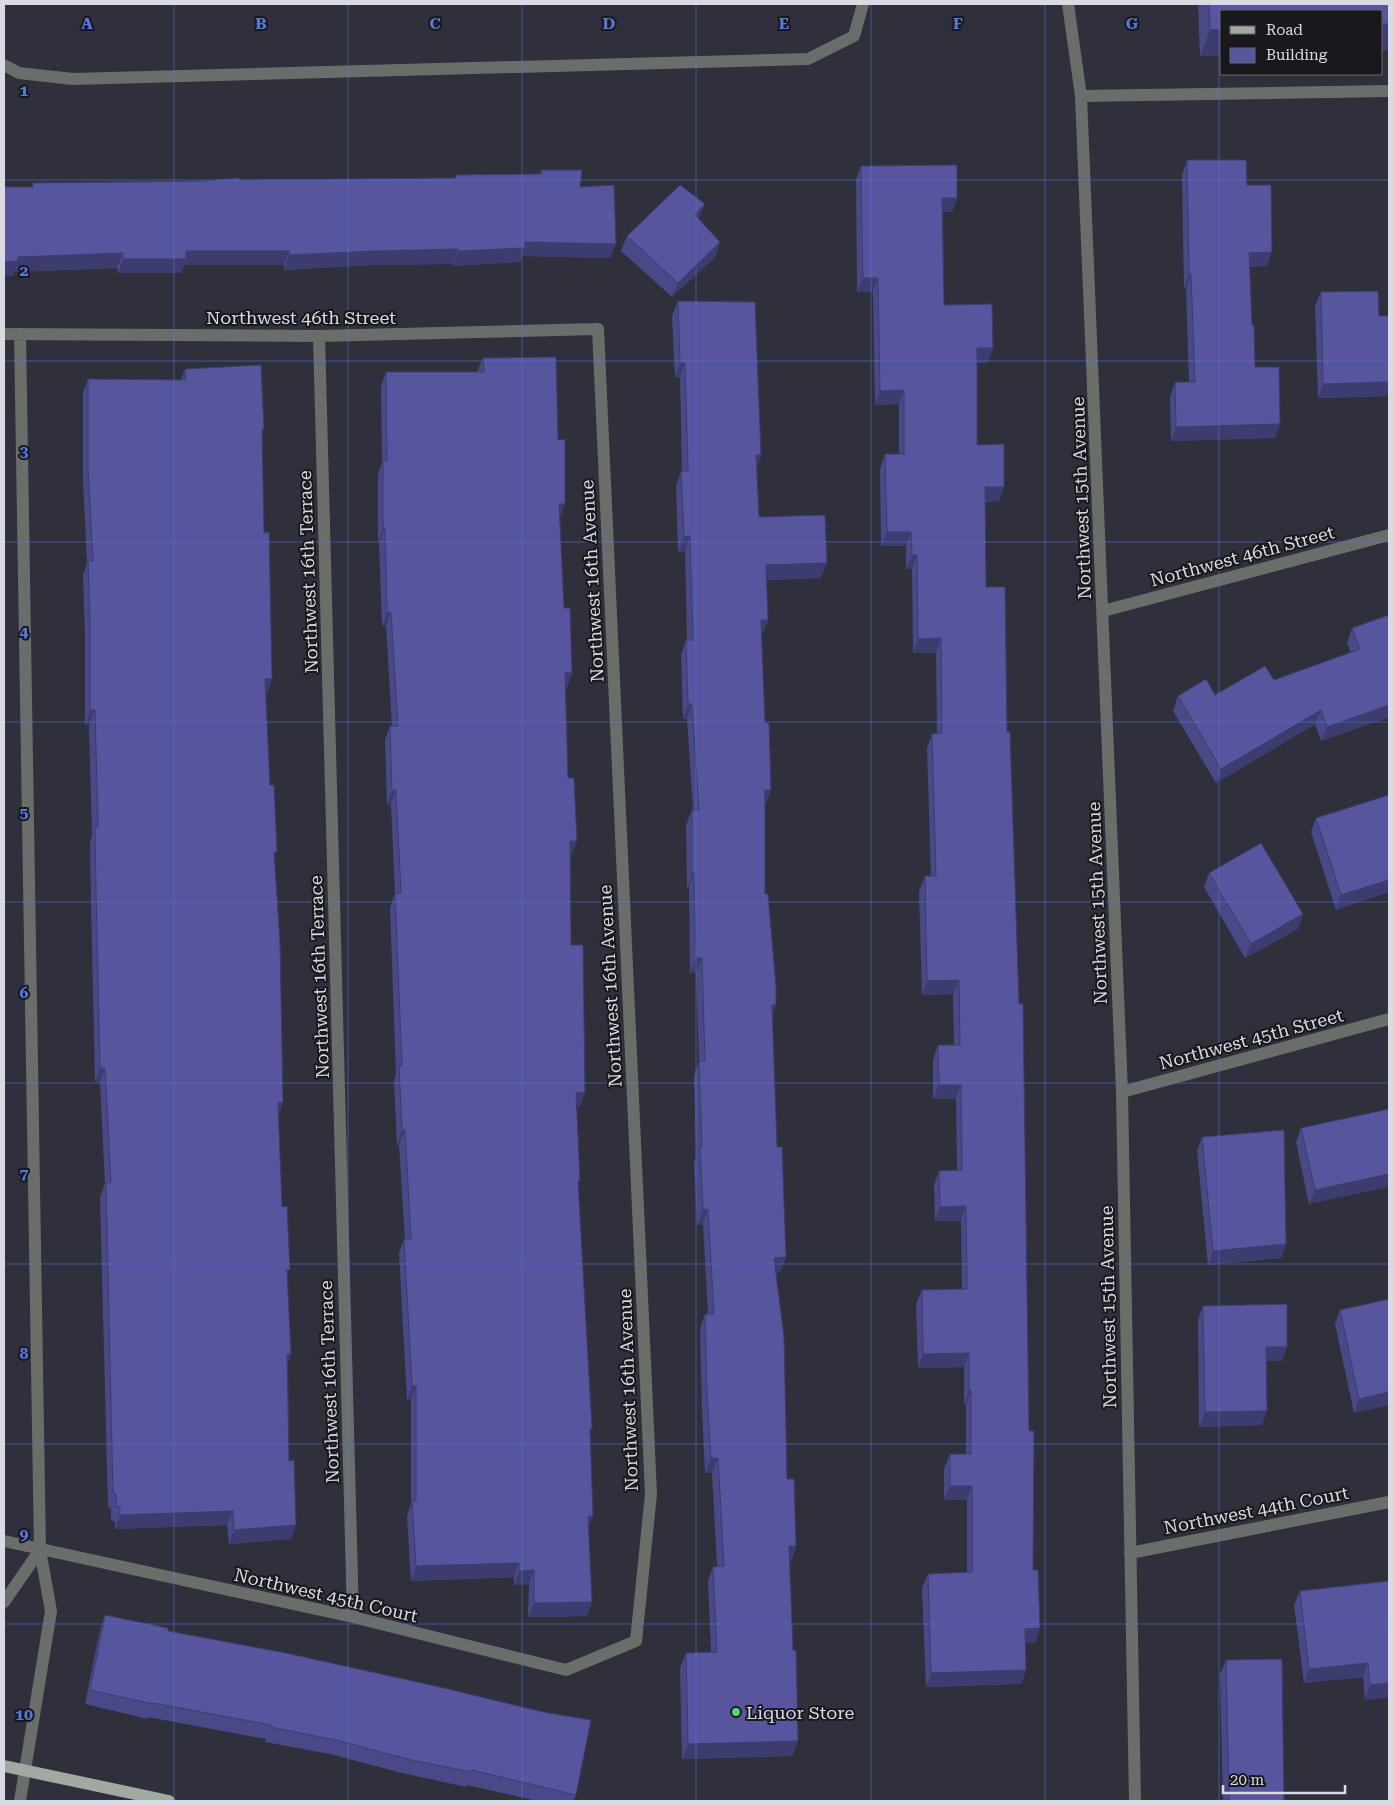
<svg xmlns="http://www.w3.org/2000/svg" width="1393" height="1805" viewBox="0 0 1393 1805" font-family="'Roboto Serif',serif">
  <style>
    .lines { fill: none; stroke-linecap: round; stroke-linejoin: round }
    .minor { stroke: #696e6a; stroke-width: 12 }
    .major { stroke: #a0aaa1; stroke-width: 12 }
    .wall { fill: #4a4988 }
    .shaded-wall { fill: #3c3c6f }
    .building { fill: #56559e; stroke: #3c3c6f }
    .grid { fill: none; stroke: #5678db; stroke-width: 1; stroke-opacity: 0.55 }
    .poi-dot { fill: #4ed675; stroke: #18181d; stroke-width: 2 }
    .labels { text-anchor: middle; dominant-baseline: central; stroke-width: 4; stroke-linejoin: round; paint-order: stroke }
    .street-label { font-size: 18px; fill: #dadae2; stroke: #18181d }
    .poi-label { font-size: 18px; fill: #dadae2; stroke: #18181d; text-anchor: start }
    .grid-label { font-size: 16px; text-anchor: middle; font-weight: bold; fill: #5678db; stroke: #18181d; stroke-width: 4; stroke-linejoin: round; paint-order: stroke }
  </style>
  <rect width="100%" height="100%" fill="#2f303b"/>
  <g class="lines">
    <path class="minor" d="M 1068,4 L 1081,96 L 1122,1092 L 1135,1801
      M 4,65 L 19,73 L 73,79 L 808,59 L 854,36 L 863,4
      M 1081,96 L 1389,91
      M 4,334 L 319,336 L 598,329 L 651,1494 L 636,1641 L 566,1670 L 353,1617 L 4,1541
      M 319,336 L 353,1617
      M 1103,611 L 1389,535
      M 1122,1092 L 1389,1019
      M 1130,1553 L 1389,1502
      M 4,1602 L 40,1550
      M 20,1801 L 51,1611 L 40,1550 L 20,334"/>
    <path class="major" d="M 4,1766 L 169,1801"/>
  </g>
  <path class="wall" d="M 1198,4 L 1389,4 L 1222,11 L 1222,56 L 1200,56 Z
    M 1187,160 L 1247,185 L 1267,266 L 1250,267 L 1252,325 L 1255,367 L 1280,424 L 1275,438 L 1171,441 L 1170,397 L 1175,382 L 1189,382 L 1186,288 L 1184,288 L 1182,175 Z
    M 861,166 L 957,198 L 952,212 L 943,212 L 944,305 L 993,348 L 987,363 L 977,363 L 977,445 L 1004,487 L 999,501 L 985,502 L 986,587 L 1007,732 L 1033,1570 L 1040,1628 L 1035,1643 L 1026,1643 L 1026,1670 L 1021,1684 L 926,1687 L 922,1588 L 928,1574 L 967,1572 L 967,1500 L 944,1500 L 944,1469 L 950,1454 L 966,1454 L 966,1405 L 964,1405 L 964,1367 L 918,1368 L 916,1304 L 922,1290 L 962,1289 L 961,1221 L 935,1221 L 934,1185 L 939,1171 L 957,1171 L 956,1099 L 933,1099 L 933,1060 L 938,1045 L 954,1045 L 953,994 L 922,995 L 919,891 L 925,876 L 931,876 L 927,748 L 932,734 L 937,733 L 936,653 L 913,653 L 912,569 L 906,569 L 906,546 L 881,546 L 880,469 L 885,454 L 899,454 L 899,404 L 875,405 L 873,292 L 857,292 L 856,180 Z
    M 541,170 L 580,187 L 616,244 L 610,258 L 522,256 L 520,262 L 453,266 L 453,264 L 370,265 L 284,270 L 284,265 L 184,265 L 181,273 L 118,273 L 117,268 L 14,272 L 13,276 L 4,276 L 4,187 L 32,187 L 33,183 L 455,178 L 456,175 L 540,174 Z
    M 699,218 L 699,219 L 720,242 L 715,257 L 672,297 L 621,251 L 627,236 Z
    M 1321,292 L 1379,316 L 1389,316 L 1389,396 L 1318,398 L 1315,306 Z
    M 678,301 L 761,455 L 757,466 L 759,517 L 821,578 L 766,580 L 768,620 L 762,634 L 761,634 L 765,805 L 765,894 L 772,1016 L 781,1272 L 776,1273 L 787,1479 L 796,1546 L 791,1561 L 789,1561 L 793,1650 L 798,1741 L 792,1756 L 682,1759 L 680,1668 L 686,1653 L 711,1652 L 708,1581 L 713,1567 L 717,1566 L 712,1473 L 705,1473 L 702,1411 L 700,1329 L 705,1314 L 708,1314 L 703,1224 L 697,1225 L 694,1162 L 696,1157 L 694,1076 L 699,1061 L 696,973 L 690,973 L 689,888 L 687,888 L 686,825 L 692,810 L 693,810 L 687,719 L 683,719 L 681,655 L 686,640 L 687,640 L 685,551 L 678,552 L 676,486 L 681,471 L 682,471 L 680,378 L 675,378 L 672,316 Z
    M 483,358 L 560,518 L 564,608 L 572,673 L 567,687 L 565,687 L 568,778 L 572,855 L 570,855 L 571,945 L 580,1107 L 577,1107 L 578,1187 L 590,1436 L 588,1528 L 592,1602 L 587,1616 L 528,1617 L 529,1584 L 514,1585 L 514,1577 L 411,1581 L 407,1516 L 411,1504 L 411,1400 L 407,1400 L 399,1253 L 404,1239 L 405,1239 L 399,1145 L 397,1145 L 394,1080 L 396,1074 L 390,908 L 395,893 L 391,805 L 387,805 L 385,740 L 390,726 L 392,726 L 386,626 L 382,626 L 379,542 L 378,542 L 378,475 L 382,463 L 381,386 L 386,372 L 477,372 Z
    M 185,369 L 264,429 L 262,433 L 264,533 L 272,679 L 267,694 L 265,694 L 270,785 L 275,859 L 283,1102 L 278,1116 L 282,1207 L 287,1277 L 289,1461 L 296,1525 L 291,1539 L 229,1544 L 227,1525 L 115,1529 L 115,1522 L 111,1520 L 111,1508 L 108,1507 L 100,1197 L 105,1184 L 100,1082 L 95,1082 L 91,903 L 90,842 L 92,835 L 89,725 L 85,725 L 85,638 L 83,575 L 87,563 L 83,482 L 83,393 L 88,379 L 181,380 Z
    M 1389,615 L 1389,717 L 1321,741 L 1315,724 L 1216,783 L 1173,711 L 1178,696 L 1215,695 L 1274,680 L 1351,653 L 1347,643 L 1352,628 Z
    M 1389,795 L 1389,892 L 1336,910 L 1311,832 L 1316,818 Z
    M 1209,873 L 1298,929 L 1245,958 L 1204,887 Z
    M 1389,1109 L 1309,1204 L 1296,1142 L 1301,1128 Z
    M 1202,1137 L 1286,1244 L 1281,1258 L 1208,1265 L 1197,1151 Z
    M 1203,1306 L 1282,1361 L 1266,1361 L 1262,1425 L 1199,1427 L 1198,1320 Z
    M 1340,1310 L 1389,1405 L 1354,1413 L 1335,1324 Z
    M 1389,1581 L 1389,1697 L 1365,1700 L 1363,1677 L 1304,1683 L 1294,1605 L 1300,1591 Z
    M 105,1615 L 168,1631 L 576,1795 L 573,1801 L 537,1801 L 467,1785 L 466,1787 L 402,1773 L 330,1754 L 265,1742 L 266,1739 L 148,1717 L 148,1719 L 85,1704 L 100,1630 Z
    M 1226,1660 L 1284,1801 L 1223,1801 L 1220,1674 Z"/>
  <path class="shaded-wall" d="M 1382,24 L 1389,24 L 1389,50 L 1382,51 Z
    M 1222,29 L 1222,56 L 1200,56 L 1210,30 Z
    M 942,198 L 957,198 L 952,212 L 937,212 Z
    M 705,204 L 699,218 L 690,230 L 695,215 Z
    M 525,242 L 616,244 L 610,258 L 522,256 L 520,262 L 453,266 L 458,251 Z
    M 720,242 L 715,257 L 672,297 L 678,283 Z
    M 458,249 L 453,264 L 370,265 L 284,270 L 289,255 L 375,251 Z
    M 186,251 L 289,251 L 284,265 L 184,265 L 181,273 L 118,273 L 123,259 Z
    M 1272,252 L 1267,266 L 1244,267 L 1249,253 Z
    M 123,253 L 117,268 L 14,272 L 13,276 L 4,276 L 4,262 L 18,257 Z
    M 1189,274 L 1191,274 L 1186,288 L 1184,288 Z
    M 863,278 L 878,278 L 873,292 L 857,292 Z
    M 977,348 L 993,348 L 987,363 L 971,363 Z
    M 680,363 L 685,363 L 680,378 L 675,378 Z
    M 1389,382 L 1389,396 L 1318,398 L 1323,384 Z
    M 904,390 L 899,404 L 875,405 L 880,391 Z
    M 1280,424 L 1275,438 L 1171,441 L 1176,427 Z
    M 756,455 L 761,455 L 755,470 Z
    M 985,487 L 1004,487 L 999,501 L 980,502 Z
    M 559,504 L 565,504 L 560,518 L 554,519 Z
    M 383,528 L 385,528 L 379,542 L 378,542 Z
    M 887,532 L 911,532 L 906,546 L 881,546 Z
    M 690,536 L 685,551 L 678,552 L 684,537 Z
    M 912,555 L 917,555 L 912,569 L 906,569 Z
    M 827,563 L 821,578 L 760,580 L 766,565 Z
    M 387,612 L 391,612 L 386,626 L 382,626 Z
    M 761,620 L 768,620 L 762,634 L 755,635 Z
    M 941,638 L 936,653 L 913,653 L 918,639 Z
    M 565,673 L 572,673 L 567,687 L 560,688 Z
    M 265,679 L 272,679 L 267,694 L 260,694 Z
    M 688,704 L 692,704 L 687,719 L 683,719 Z
    M 1389,705 L 1389,717 L 1321,741 L 1327,727 Z
    M 90,710 L 95,710 L 89,725 L 85,725 Z
    M 1321,710 L 1315,724 L 1216,783 L 1221,769 Z
    M 396,790 L 391,805 L 387,805 L 392,791 Z
    M 765,790 L 771,790 L 766,805 Z
    M 570,841 L 577,841 L 572,855 L 565,855 Z
    M 692,873 L 694,873 L 689,888 L 687,888 Z
    M 1389,880 L 1389,892 L 1336,910 L 1341,895 Z
    M 1303,914 L 1298,929 L 1245,958 L 1251,944 Z
    M 696,958 L 702,958 L 696,973 L 690,973 Z
    M 959,980 L 953,994 L 922,995 L 927,981 Z
    M 772,1005 L 776,1005 L 771,1020 Z
    M 100,1068 L 105,1068 L 100,1082 L 95,1082 Z
    M 939,1085 L 961,1085 L 956,1099 L 933,1099 Z
    M 585,1092 L 580,1107 L 571,1107 L 576,1093 Z
    M 283,1102 L 278,1117 L 278,1103 Z
    M 402,1130 L 405,1130 L 399,1145 L 397,1145 Z
    M 1389,1174 L 1389,1187 L 1309,1204 L 1315,1190 Z
    M 966,1206 L 961,1221 L 935,1221 L 940,1207 Z
    M 708,1209 L 703,1224 L 697,1225 L 703,1210 Z
    M 1286,1244 L 1281,1258 L 1208,1265 L 1213,1251 Z
    M 786,1257 L 781,1272 L 769,1273 L 774,1258 Z
    M 1266,1347 L 1287,1347 L 1282,1361 L 1261,1361 Z
    M 969,1353 L 964,1367 L 918,1368 L 923,1354 Z
    M 287,1354 L 291,1354 L 286,1368 Z
    M 412,1386 L 416,1386 L 411,1400 L 407,1400 Z
    M 971,1390 L 966,1405 L 964,1405 L 969,1391 Z
    M 1389,1392 L 1389,1405 L 1354,1413 L 1359,1399 Z
    M 1267,1411 L 1262,1425 L 1199,1427 L 1205,1412 Z
    M 711,1458 L 718,1458 L 712,1473 L 705,1473 Z
    M 950,1486 L 972,1486 L 967,1500 L 944,1500 Z
    M 233,1511 L 227,1525 L 115,1529 L 120,1515 Z
    M 588,1516 L 593,1516 L 588,1530 Z
    M 296,1525 L 291,1539 L 229,1544 L 234,1530 Z
    M 789,1546 L 796,1546 L 791,1561 L 783,1561 Z
    M 519,1563 L 514,1577 L 411,1581 L 416,1566 Z
    M 534,1570 L 529,1584 L 514,1585 L 519,1571 Z
    M 592,1602 L 587,1616 L 528,1617 L 534,1603 Z
    M 1040,1628 L 1035,1643 L 1020,1643 L 1025,1629 Z
    M 1368,1663 L 1363,1677 L 1304,1683 L 1309,1669 Z
    M 1026,1670 L 1021,1684 L 926,1687 L 931,1673 Z
    M 1389,1683 L 1389,1697 L 1365,1700 L 1370,1685 Z
    M 798,1741 L 792,1756 L 682,1759 L 688,1744 Z"/>
  <path class="building" d="M 1209,4 L 1389,4 L 1389,24 L 1382,24 L 1382,11 L 1222,11 L 1222,29 L 1210,30 Z
    M 1187,160 L 1246,160 L 1247,185 L 1271,185 L 1272,252 L 1249,253 L 1252,325 L 1254,325 L 1255,367 L 1279,367 L 1280,424 L 1176,427 L 1175,382 L 1195,382 L 1191,274 L 1189,274 Z
    M 957,165 L 957,198 L 942,198 L 944,305 L 992,304 L 993,348 L 977,348 L 977,445 L 1004,444 L 1004,487 L 985,487 L 986,587 L 1005,587 L 1007,732 L 1010,732 L 1019,1004 L 1023,1004 L 1029,1431 L 1034,1431 L 1033,1570 L 1038,1570 L 1040,1628 L 1025,1629 L 1026,1670 L 931,1673 L 928,1574 L 972,1572 L 972,1486 L 950,1486 L 950,1454 L 971,1454 L 971,1390 L 969,1391 L 969,1353 L 923,1354 L 922,1290 L 967,1289 L 966,1206 L 940,1207 L 939,1171 L 962,1170 L 961,1085 L 939,1085 L 938,1045 L 960,1045 L 959,980 L 927,981 L 925,876 L 936,876 L 932,734 L 942,733 L 941,638 L 918,639 L 917,555 L 912,555 L 911,532 L 887,532 L 885,454 L 904,454 L 904,390 L 880,391 L 878,278 L 863,278 L 861,166 Z
    M 541,170 L 582,170 L 580,187 L 614,185 L 616,244 L 525,242 L 525,248 L 458,251 L 458,249 L 375,251 L 289,255 L 289,251 L 186,251 L 186,259 L 123,259 L 123,253 L 18,257 L 18,261 L 4,262 L 4,187 L 33,187 L 33,183 L 203,181 L 239,178 L 239,180 L 456,178 L 456,175 L 542,174 Z
    M 680,185 L 705,204 L 695,215 L 720,242 L 678,283 L 627,236 Z
    M 1378,291 L 1379,316 L 1389,316 L 1389,382 L 1323,384 L 1321,292 Z
    M 678,301 L 755,302 L 761,455 L 756,455 L 759,517 L 825,515 L 827,563 L 766,565 L 768,620 L 761,620 L 765,723 L 769,723 L 771,790 L 765,790 L 765,894 L 768,894 L 776,987 L 776,1005 L 772,1005 L 777,1147 L 782,1147 L 786,1257 L 774,1258 L 784,1337 L 787,1479 L 794,1479 L 796,1546 L 789,1546 L 793,1650 L 796,1650 L 798,1741 L 688,1744 L 686,1653 L 717,1652 L 713,1567 L 724,1566 L 718,1458 L 711,1458 L 707,1396 L 705,1314 L 714,1314 L 708,1209 L 703,1210 L 700,1147 L 702,1147 L 699,1061 L 705,1061 L 702,958 L 696,958 L 694,873 L 692,873 L 692,810 L 699,810 L 692,704 L 688,704 L 686,640 L 693,640 L 690,536 L 684,537 L 681,471 L 688,471 L 685,363 L 680,363 Z
    M 556,357 L 558,440 L 565,439 L 565,504 L 559,504 L 564,608 L 570,608 L 572,673 L 565,673 L 568,778 L 574,778 L 577,841 L 570,841 L 571,945 L 583,945 L 585,1092 L 576,1093 L 580,1181 L 578,1181 L 592,1429 L 590,1429 L 593,1516 L 588,1516 L 592,1602 L 534,1603 L 534,1570 L 519,1571 L 519,1563 L 416,1566 L 412,1501 L 416,1501 L 416,1386 L 412,1386 L 404,1239 L 411,1239 L 405,1130 L 402,1130 L 399,1066 L 402,1066 L 395,893 L 401,893 L 396,790 L 392,791 L 390,726 L 398,726 L 391,612 L 387,612 L 385,528 L 383,528 L 383,461 L 387,461 L 386,372 L 484,372 L 483,358 Z
    M 261,365 L 264,429 L 262,429 L 264,533 L 269,532 L 272,679 L 265,679 L 270,785 L 274,785 L 277,852 L 274,852 L 280,942 L 283,1102 L 278,1103 L 282,1207 L 287,1206 L 290,1270 L 287,1270 L 291,1354 L 287,1354 L 289,1461 L 294,1460 L 296,1525 L 234,1530 L 233,1511 L 120,1515 L 120,1507 L 116,1506 L 116,1494 L 113,1493 L 106,1183 L 111,1182 L 105,1068 L 100,1068 L 96,889 L 95,827 L 98,827 L 95,710 L 90,710 L 90,623 L 88,561 L 93,561 L 88,467 L 88,379 L 186,380 L 185,369 Z
    M 1389,615 L 1389,705 L 1327,727 L 1321,710 L 1221,769 L 1178,696 L 1206,679 L 1215,695 L 1265,666 L 1274,680 L 1360,649 L 1352,628 Z
    M 1389,795 L 1389,880 L 1341,895 L 1316,818 Z
    M 1261,843 L 1303,914 L 1251,944 L 1209,873 Z
    M 1389,1109 L 1389,1174 L 1315,1190 L 1301,1128 Z
    M 1284,1130 L 1286,1244 L 1213,1251 L 1202,1137 Z
    M 1389,1299 L 1389,1392 L 1359,1399 L 1340,1310 Z
    M 1287,1304 L 1287,1347 L 1266,1347 L 1267,1411 L 1205,1412 L 1203,1306 Z
    M 1389,1581 L 1389,1683 L 1370,1685 L 1368,1663 L 1309,1669 L 1300,1591 Z
    M 105,1615 L 168,1628 L 168,1631 L 286,1653 L 444,1688 L 543,1712 L 591,1720 L 576,1795 L 472,1770 L 472,1772 L 407,1759 L 336,1740 L 271,1727 L 271,1725 L 153,1703 L 153,1704 L 90,1690 Z
    M 1282,1659 L 1284,1801 L 1229,1801 L 1226,1660 Z"/>
  <path class="grid" d="M 174,4 L 174,1801M 348,4 L 348,1801M 522,4 L 522,1801M 696,4 L 696,1801M 871,4 L 871,1801M 1045,4 L 1045,1801M 1219,4 L 1219,1801M 4,180 L 1389,180M 4,361 L 1389,361M 4,542 L 1389,542M 4,722 L 1389,722M 4,902 L 1389,902M 4,1083 L 1389,1083M 4,1264 L 1389,1264M 4,1444 L 1389,1444M 4,1624 L 1389,1624"/>
  <circle class="poi-dot" cx="736" cy="1712" r="5"/>
  <g class="labels">
    <g class="street-label">
      <text x="301" y="317">Northwest 46th Street</text>
      <text transform="translate(1081 498) rotate(-92)">Northwest 15th Avenue</text>
      <text transform="translate(1242 556) rotate(-15)">Northwest 46th Street</text>
      <text transform="translate(308 572) rotate(-92)">Northwest 16th Terrace</text>
      <text transform="translate(592 581) rotate(-93)">Northwest 16th Avenue</text>
      <text transform="translate(1097 903) rotate(-92)">Northwest 15th Avenue</text>
      <text transform="translate(319 977) rotate(-92)">Northwest 16th Terrace</text>
      <text transform="translate(610 986) rotate(-93)">Northwest 16th Avenue</text>
      <text transform="translate(1251 1039) rotate(-15)">Northwest 45th Street</text>
      <text transform="translate(1108 1307) rotate(-91)">Northwest 15th Avenue</text>
      <text transform="translate(329 1382) rotate(-92)">Northwest 16th Terrace</text>
      <text transform="translate(628 1390) rotate(-92)">Northwest 16th Avenue</text>
      <text transform="translate(1256 1510) rotate(-11)">Northwest 44th Court</text>
      <text transform="translate(326 1595) rotate(13)">Northwest 45th Court</text>
    </g>
    <g class="poi-label">
      <text x="746" y="1712">Liquor Store</text>
    </g>
  </g>
  <g class="grid-label">
    <text x="87" y="29">A</text>
    <text x="261" y="29">B</text>
    <text x="435" y="29">C</text>
    <text x="609" y="29">D</text>
    <text x="784" y="29">E</text>
    <text x="958" y="29">F</text>
    <text x="1132" y="29">G</text>
    <text x="24" y="96">1</text>
    <text x="24" y="276">2</text>
    <text x="24" y="457">3</text>
    <text x="24" y="637">4</text>
    <text x="24" y="818">5</text>
    <text x="24" y="998">6</text>
    <text x="24" y="1179">7</text>
    <text x="24" y="1359">8</text>
    <text x="24" y="1540">9</text>
    <text x="24" y="1720">10</text>
  </g>
  <rect width="1393" height="1805" fill="none" stroke="#dadae2" stroke-width="10"/>
  <rect x="1220" y="10" width="162" height="65" fill="#18181d" stroke="#66666c"/>
  <rect x="1230" y="26" width="25" height="8" fill="#a0aaa1" stroke="#66666c"/>
  <text x="1266" y="35" font-size="15" fill="#dadae2">Road</text>
  <rect x="1230" y="48" width="25" height="15" fill="#56559e" stroke="#66666c"/>
  <text x="1266" y="60" font-size="15" fill="#dadae2">Building</text>
  <path d="M1223 1785v8h122v-8" fill="none" stroke="#dadae2" stroke-width="2.5"/>
  <text x="1230" y="1785" font-size="15" fill="#dadae2" stroke="#18181d" stroke-width="4" paint-order="stroke">20 m</text>
</svg>
